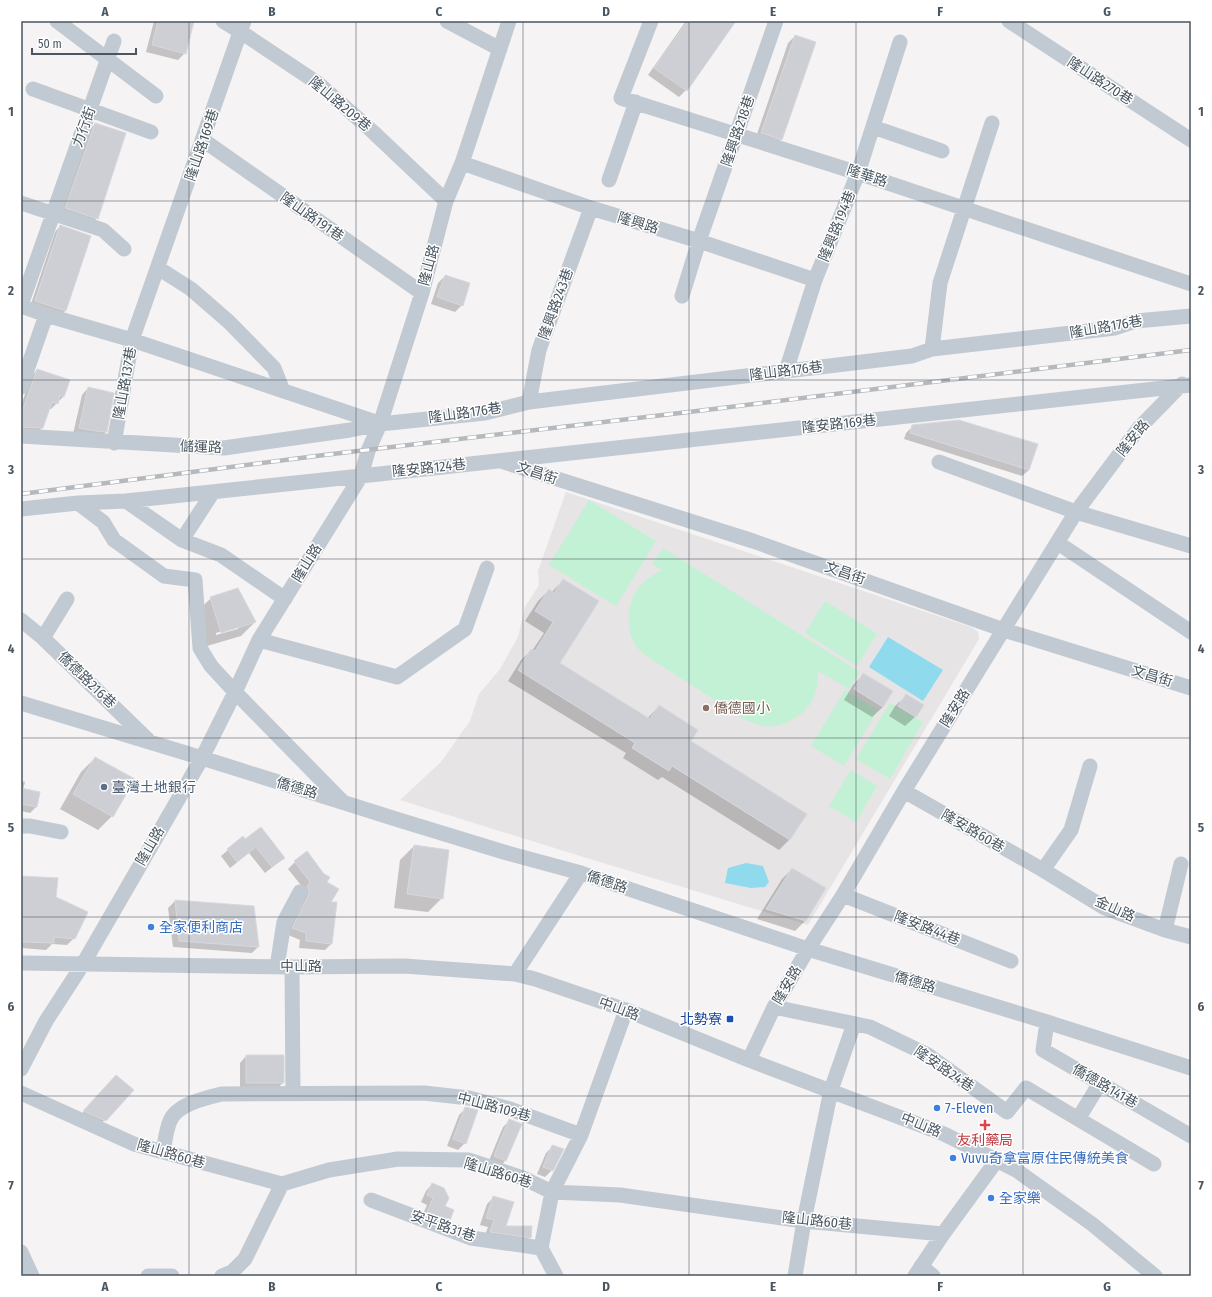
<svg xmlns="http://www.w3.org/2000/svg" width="1212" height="1297" viewBox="0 0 1212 1297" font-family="'Fira Sans Condensed','Noto Sans TC',sans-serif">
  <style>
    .education { fill: #e6e4e5 }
    .green { fill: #c3f1d5 }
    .water { fill: #90daee }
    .shadow { fill: #0003; fill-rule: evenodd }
    .building { fill: #cdcfd5; stroke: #d7d9de }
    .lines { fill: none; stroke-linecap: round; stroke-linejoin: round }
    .minor { stroke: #c1cad2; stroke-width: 15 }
    .rail-casing { stroke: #b5b8bd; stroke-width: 4.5 }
    .rail { stroke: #fff; stroke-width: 3; stroke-dasharray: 9; stroke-linecap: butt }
    .grid { fill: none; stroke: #4a5661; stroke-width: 1; stroke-opacity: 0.55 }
    .education-dot { fill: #8d6e63; stroke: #fff; stroke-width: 1.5 }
    .service-dot { fill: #5c6f8a; stroke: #fff; stroke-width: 1.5 }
    .shop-dot { fill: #3f7fe0; stroke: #fff; stroke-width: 1.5 }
    .transit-dot { fill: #1a4fb4; stroke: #fff; stroke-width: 1.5 }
    .health-dot { fill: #e0444e; stroke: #fff; stroke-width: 1.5 }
    .labels { text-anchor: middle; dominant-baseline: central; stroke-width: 3; stroke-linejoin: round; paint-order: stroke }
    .street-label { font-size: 14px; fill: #4a5661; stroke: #fff }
    .education-label { font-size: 14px; fill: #785e54; stroke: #fff; text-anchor: start }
    .service-label { font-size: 14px; fill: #4e5e75; stroke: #fff; text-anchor: start }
    .shop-label { font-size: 14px; fill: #366cbe; stroke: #fff; text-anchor: start }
    .transit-label { font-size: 14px; fill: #164399; stroke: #fff; text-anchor: end }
    .health-label { font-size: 14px; fill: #be3a42; stroke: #fff }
    .neatline { fill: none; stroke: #4a5661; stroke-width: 1.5 }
    .grid-label { font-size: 13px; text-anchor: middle; font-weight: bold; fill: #4a5661 }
  </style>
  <rect width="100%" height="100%" fill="#f5f3f3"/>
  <path class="education" d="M 566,492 L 971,627 L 978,632 L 979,639 L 808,925 L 590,859 L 400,800 L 441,762 L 470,721 L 479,694 L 500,669 L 518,637 L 525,607 L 539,585 L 538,571 Z"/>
  <path class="green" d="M 589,500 L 656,541 L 616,606 L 549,565 Z
    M 663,548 L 860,672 L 849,689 L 818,671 C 818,690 815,704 798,716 C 788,723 776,728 764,726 C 743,722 726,708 710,697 C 688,683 667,669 645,655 C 642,652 639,650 636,646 C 625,630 627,603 639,587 C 644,580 654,575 662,570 L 652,564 Z
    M 825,601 L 877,634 L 857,666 L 805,633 Z
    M 845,690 L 878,710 L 844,766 L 811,746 Z
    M 890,703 L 923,722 L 890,779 L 856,759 Z
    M 851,770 L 877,786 L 856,822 L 829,806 Z"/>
  <path class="water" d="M 888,637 L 943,670 L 923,701 L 869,667 Z
    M 746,863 L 763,866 L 769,882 L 765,887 L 751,888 L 725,883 L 728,868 Z"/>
  <path class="shadow" d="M 154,21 L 193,21 L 185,53 L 178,60 L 146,52 Z
    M 686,21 L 734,21 L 686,90 L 679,97 L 648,75 Z
    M 795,36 L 781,139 L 774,146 L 755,140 L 788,43 Z
    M 95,124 L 97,218 L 91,224 L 60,214 L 89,130 Z
    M 60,226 L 90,236 L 65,311 L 59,317 L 30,307 L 55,232 Z
    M 445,276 L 462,305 L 455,312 L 431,304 L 438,283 Z
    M 37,370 L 64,396 L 51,409 L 49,409 L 42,428 L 36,434 L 21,433 L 21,406 L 31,376 Z
    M 88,388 L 106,432 L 99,438 L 73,434 L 82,395 Z
    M 913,426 L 1029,470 L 1022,476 L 904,439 L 906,433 Z
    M 563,580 L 558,664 L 647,719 L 659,706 L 689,742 L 790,839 L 779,850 L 662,777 L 658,780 L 623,758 L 626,753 L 508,681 L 521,660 L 532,650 L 532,651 L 544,633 L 525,621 L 538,601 L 549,590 L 552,592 Z
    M 211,598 L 255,622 L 241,636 L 207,646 L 197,612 ZM 238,627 L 238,629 L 216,635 L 216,633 Z
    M 864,674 L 883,707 L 872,717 L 844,700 L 853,685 Z
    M 906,696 L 916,716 L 905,726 L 889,716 L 895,706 Z
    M 95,758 L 112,816 L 98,830 L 60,809 L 81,772 Z
    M 21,781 L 25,782 L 23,790 L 36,807 L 30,813 L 21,811 Z
    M 243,837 L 245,840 L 284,858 L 265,873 L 249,853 L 230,868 L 221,856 Z
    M 414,846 L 442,898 L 428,912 L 394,908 L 400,860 Z
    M 295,862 L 326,882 L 332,943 L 325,950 L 299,948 L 300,940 L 286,934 L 302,904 L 304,889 L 288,869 Z
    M 792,869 L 805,921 L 795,931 L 757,919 L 782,879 Z
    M 21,877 L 55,898 L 74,938 L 67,945 L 52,944 L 46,950 L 21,948 Z
    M 175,901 L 254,907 L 258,947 L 252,953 L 173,947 L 168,908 Z
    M 246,1056 L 283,1083 L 276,1089 L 240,1090 L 240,1063 Z
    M 110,1083 L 132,1090 L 98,1127 L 78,1118 Z
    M 466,1108 L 465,1143 L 458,1150 L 447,1146 L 459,1115 Z
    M 510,1120 L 521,1125 L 505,1161 L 499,1168 L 488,1163 L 503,1127 Z
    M 553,1146 L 552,1170 L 545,1177 L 537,1174 L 546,1153 Z
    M 432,1184 L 444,1206 L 453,1210 L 449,1220 L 442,1227 L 421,1218 L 427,1205 L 421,1202 L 426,1191 Z
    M 494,1197 L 505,1227 L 530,1237 L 524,1244 L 484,1238 L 488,1227 L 480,1225 L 487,1204 Z"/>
  <path class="building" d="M 158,21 L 194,21 L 186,54 L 152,45 Z
    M 688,21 L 736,21 L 687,91 L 654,68 Z
    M 795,35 L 816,42 L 782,140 L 761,133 Z
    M 95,123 L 126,133 L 98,219 L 65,208 Z
    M 60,225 L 91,236 L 66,311 L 35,301 Z
    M 445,275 L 470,283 L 463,306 L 437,297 Z
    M 37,369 L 70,380 L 64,397 L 60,395 L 58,404 L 52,402 L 43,428 L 21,427 L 21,415 Z
    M 88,387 L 114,393 L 107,432 L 96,431 L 79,428 Z
    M 959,420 L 1038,444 L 1029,470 L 910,433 L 912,425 Z
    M 563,579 L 599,601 L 560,663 L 650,719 L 659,705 L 698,730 L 691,741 L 807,814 L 790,840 L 672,766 L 669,771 L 632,748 L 635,743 L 518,670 L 531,649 L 535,651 L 553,622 L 535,611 L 549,589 L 554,593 Z
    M 238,588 L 256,622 L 221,633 L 210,597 Z
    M 863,673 L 893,691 L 883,707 L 854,689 Z
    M 906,694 L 924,705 L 916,717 L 898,706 Z
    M 95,757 L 135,779 L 113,817 L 73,794 Z
    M 21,788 L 40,792 L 37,807 L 21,804 Z
    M 261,827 L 285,858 L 272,867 L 256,847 L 237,862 L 227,849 L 243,836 L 245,839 Z
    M 414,845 L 449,850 L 443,899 L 407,894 Z
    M 307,851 L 324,874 L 330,877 L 327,882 L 339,889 L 331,902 L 337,902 L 332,944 L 306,941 L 306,933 L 292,928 L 308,896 L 309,891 L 307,887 L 310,882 L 294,861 Z
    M 792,868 L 826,888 L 806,921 L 766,909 Z
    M 21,876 L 58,878 L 56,897 L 88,912 L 75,939 L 54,937 L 54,943 L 21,942 Z
    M 175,900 L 254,906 L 259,947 L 179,941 Z
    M 246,1055 L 284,1055 L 284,1083 L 246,1083 Z
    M 116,1075 L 134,1090 L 106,1121 L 83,1111 Z
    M 465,1107 L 478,1110 L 466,1144 L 453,1139 Z
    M 509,1119 L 522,1124 L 506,1161 L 494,1156 Z
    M 552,1145 L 564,1149 L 553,1171 L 543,1167 Z
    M 432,1183 L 444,1188 L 449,1198 L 445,1206 L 454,1210 L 450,1220 L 427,1212 L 433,1198 L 427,1195 Z
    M 493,1196 L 514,1202 L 506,1226 L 532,1226 L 531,1238 L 490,1232 L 494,1220 L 486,1218 Z"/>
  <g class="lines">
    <path class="minor" d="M 57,21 L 156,96
      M 223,21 L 241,32 L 319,84 L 372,131 L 446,201
      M 447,21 L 500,49
      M 651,21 L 621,98 L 858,173 L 1191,284
      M 1009,21 L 1191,140
      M 33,89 L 151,132
      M 873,127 L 942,151
      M 203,140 L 422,293
      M 462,163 L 591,208 L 699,241 L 815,280
      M 609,180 L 636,102
      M 21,203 L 103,230 L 124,249
      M 158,268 L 191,289 L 229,322 L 274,368 L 283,391
      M 682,296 L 699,241 L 776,21
      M 21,305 L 114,41
      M 21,306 L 46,315 L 132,340 L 379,423
      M 932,349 L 940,283 L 992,123
      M 786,371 L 815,280 L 858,173 L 900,42
      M 21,387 L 46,315
      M 529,402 L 539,350 L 591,208
      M 21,436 L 224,448 L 350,430 L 380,424 L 485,413 L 529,402 L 912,356 L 932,349 L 1115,328 L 1136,321 L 1191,316
      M 114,443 L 132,340 L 244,21
      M 504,462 L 753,541 L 1004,630 L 1191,688
      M 939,462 L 1076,512 L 1191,546
      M 126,501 L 182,540 L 221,555 L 285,599
      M 78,503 L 103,522 L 114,540 L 164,576 L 195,580 L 200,648 L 211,666 L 235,692 L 342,801
      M 21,509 L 78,503 L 126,501 L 361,476 L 1191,385
      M 182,540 L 213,492
      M 1058,543 L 1191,632
      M 21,620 L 43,638 L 148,740
      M 43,638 L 67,599
      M 259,640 L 397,677 L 465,629 L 487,568
      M 21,703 L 202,758 L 399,820 L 507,853 L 581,873 L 808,949 L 1047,1022 L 1191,1068
      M 904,791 L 1043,870 L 1105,908 L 1165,930 L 1191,937
      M 21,826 L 30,826 L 61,832
      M 1043,870 L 1071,830 L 1090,766
      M 843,895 L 1011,961
      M 1165,930 L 1181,864
      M 21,963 L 292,967 L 404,966 L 515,974 L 535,979 L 626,1010 L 749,1060 L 944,1134 L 1016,1170 L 1092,1224 L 1155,1276
      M 277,967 L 284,922 L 300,892
      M 292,967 L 293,1094
      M 515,974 L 581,873
      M 774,1007 L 870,1027 L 928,1055 L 1007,1112 L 1026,1088 L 1154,1164
      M 1047,1022 L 1043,1050 L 1191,1136
      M 749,1060 L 774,1007 L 808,949 L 843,895 L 904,791 L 1076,512 L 1139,428 L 1182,384
      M 21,1069 L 46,1021 L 83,964 L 202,758 L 235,692 L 259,640 L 361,476 L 368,451 L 380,424 L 422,293 L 446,201 L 462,163 L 509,21
      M 21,1093 L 134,1144 L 282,1184 L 329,1170 L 398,1159 L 469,1160 L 523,1178 L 552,1192 L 620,1195 L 804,1221 L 943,1234
      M 1078,1119 L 1100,1083
      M 581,1135 L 626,1010
      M 163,1152 C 165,1142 166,1130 170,1121 C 177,1104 206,1098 222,1094 L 424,1093 L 469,1098 L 510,1109 L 581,1135 L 552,1192 L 541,1248 L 556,1276
      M 371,1200 L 471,1238 L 541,1248
      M 21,1252 L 32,1276
      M 921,1266 L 933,1276
      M 148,1276 L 172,1276
      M 222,1276 L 232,1272 L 245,1259 L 282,1184
      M 795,1276 L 804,1221 L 831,1090 L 854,1024
      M 915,1276 L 943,1234 L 997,1160"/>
    <defs>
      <path id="rail" d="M 21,494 L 324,455 L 714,409 L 1191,350"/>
    </defs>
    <use href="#rail" class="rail-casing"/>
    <use href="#rail" class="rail"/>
  </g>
  <path class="grid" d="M 189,21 L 189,1276M 356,21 L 356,1276M 523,21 L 523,1276M 689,21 L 689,1276M 856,21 L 856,1276M 1023,21 L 1023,1276M 21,201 L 1191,201M 21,380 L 1191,380M 21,559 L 1191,559M 21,738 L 1191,738M 21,917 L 1191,917M 21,1096 L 1191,1096"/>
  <circle class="education-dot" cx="706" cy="708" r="4"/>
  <circle class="service-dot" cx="104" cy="787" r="4"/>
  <g class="shop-dot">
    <circle cx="151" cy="927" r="4"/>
    <circle cx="937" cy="1108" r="4"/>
    <circle cx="953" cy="1158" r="4"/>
    <circle cx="991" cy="1198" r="4"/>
  </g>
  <rect class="transit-dot" x="726" y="1015" width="8" height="8" rx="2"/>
  <path class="health-dot" d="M983 1119h4v4h4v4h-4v4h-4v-4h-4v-4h4z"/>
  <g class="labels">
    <g class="street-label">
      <text transform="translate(1100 81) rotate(33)">隆山路270巷</text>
      <text transform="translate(340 104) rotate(40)">隆山路209巷</text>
      <text transform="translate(84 127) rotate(-70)">力行街</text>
      <text transform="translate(738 131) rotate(-71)">隆興路218巷</text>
      <text transform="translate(202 145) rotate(-71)">隆山路169巷</text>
      <text transform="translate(867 176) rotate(18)">隆華路</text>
      <text transform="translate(312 217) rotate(35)">隆山路191巷</text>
      <text transform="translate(638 223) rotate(17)">隆興路</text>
      <text transform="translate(837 226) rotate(-68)">隆興路194巷</text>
      <text transform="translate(429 265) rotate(-75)">隆山路</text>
      <text transform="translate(556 304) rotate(-70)">隆興路243巷</text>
      <text transform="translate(1106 327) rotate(-10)">隆山路176巷</text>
      <text transform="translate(786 371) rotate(-7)">隆山路176巷</text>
      <text transform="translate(125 383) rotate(-80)">隆山路137巷</text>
      <text transform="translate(465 413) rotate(-8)">隆山路176巷</text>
      <text transform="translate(839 424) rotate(-6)">隆安路169巷</text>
      <text transform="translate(1133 438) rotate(-51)">隆安路</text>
      <text transform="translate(201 447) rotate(2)">儲運路</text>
      <text transform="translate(429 468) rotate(-6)">隆安路124巷</text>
      <text transform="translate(537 473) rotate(18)">文昌街</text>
      <text transform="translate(307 563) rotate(-58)">隆山路</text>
      <text transform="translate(845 573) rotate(19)">文昌街</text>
      <text transform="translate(1152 676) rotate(17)">文昌街</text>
      <text transform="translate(87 680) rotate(44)">僑德路216巷</text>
      <text transform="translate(955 708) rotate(-58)">隆安路</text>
      <text transform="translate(297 788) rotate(17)">僑德路</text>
      <text transform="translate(973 831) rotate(30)">隆安路60巷</text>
      <text transform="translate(150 846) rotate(-60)">隆山路</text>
      <text transform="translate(607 882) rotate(18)">僑德路</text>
      <text transform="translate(1115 909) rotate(24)">金山路</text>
      <text transform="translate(927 928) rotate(21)">隆安路44巷</text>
      <text x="301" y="966">中山路</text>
      <text transform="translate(915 982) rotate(17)">僑德路</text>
      <text transform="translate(787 985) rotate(-60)">隆安路</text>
      <text transform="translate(619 1009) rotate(20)">中山路</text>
      <text transform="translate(944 1069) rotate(34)">隆安路24巷</text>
      <text transform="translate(1105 1086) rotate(30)">僑德路141巷</text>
      <text transform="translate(494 1107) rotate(15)">中山路109巷</text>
      <text transform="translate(921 1125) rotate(22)">中山路</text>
      <text transform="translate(171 1154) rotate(16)">隆山路60巷</text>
      <text transform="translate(498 1173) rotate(17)">隆山路60巷</text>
      <text transform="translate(817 1221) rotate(6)">隆山路60巷</text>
      <text transform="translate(443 1226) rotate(19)">安平路31巷</text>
    </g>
    <g class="education-label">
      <text x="714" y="708">僑德國小</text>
    </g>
    <g class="service-label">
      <text x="112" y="787">臺灣土地銀行</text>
    </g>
    <g class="shop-label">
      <text x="159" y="927">全家便利商店</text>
      <text x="945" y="1108">7-Eleven</text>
      <text x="961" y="1158">Vuvu奇拿富原住民傳統美食</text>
      <text x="999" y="1198">全家樂</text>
    </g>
    <g class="transit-label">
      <text x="722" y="1019">北勢寮</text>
    </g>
    <g class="health-label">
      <text x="985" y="1140">友利藥局</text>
    </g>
  </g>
  <rect width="1212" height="1297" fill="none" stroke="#ffffff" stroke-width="44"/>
  <path d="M32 48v6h104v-6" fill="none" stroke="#4a5661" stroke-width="2"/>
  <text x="38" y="48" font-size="12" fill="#4a5661" stroke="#ffffff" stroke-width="3" paint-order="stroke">50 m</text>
  <rect x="22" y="22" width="1168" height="1253" class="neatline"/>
  <g class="grid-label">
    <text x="105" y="16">A</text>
    <text x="272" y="16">B</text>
    <text x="439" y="16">C</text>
    <text x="606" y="16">D</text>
    <text x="773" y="16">E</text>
    <text x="940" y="16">F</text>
    <text x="1107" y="16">G</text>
    <text x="11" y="116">1</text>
    <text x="1201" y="116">1</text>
    <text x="11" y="295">2</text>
    <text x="1201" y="295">2</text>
    <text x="11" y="474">3</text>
    <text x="1201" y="474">3</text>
    <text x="11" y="653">4</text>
    <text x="1201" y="653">4</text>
    <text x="11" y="832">5</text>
    <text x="1201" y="832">5</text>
    <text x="11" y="1011">6</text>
    <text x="1201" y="1011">6</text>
    <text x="11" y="1190">7</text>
    <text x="1201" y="1190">7</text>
    <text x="105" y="1291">A</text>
    <text x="272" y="1291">B</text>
    <text x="439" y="1291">C</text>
    <text x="606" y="1291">D</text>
    <text x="773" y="1291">E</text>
    <text x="940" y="1291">F</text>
    <text x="1107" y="1291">G</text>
  </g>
</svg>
